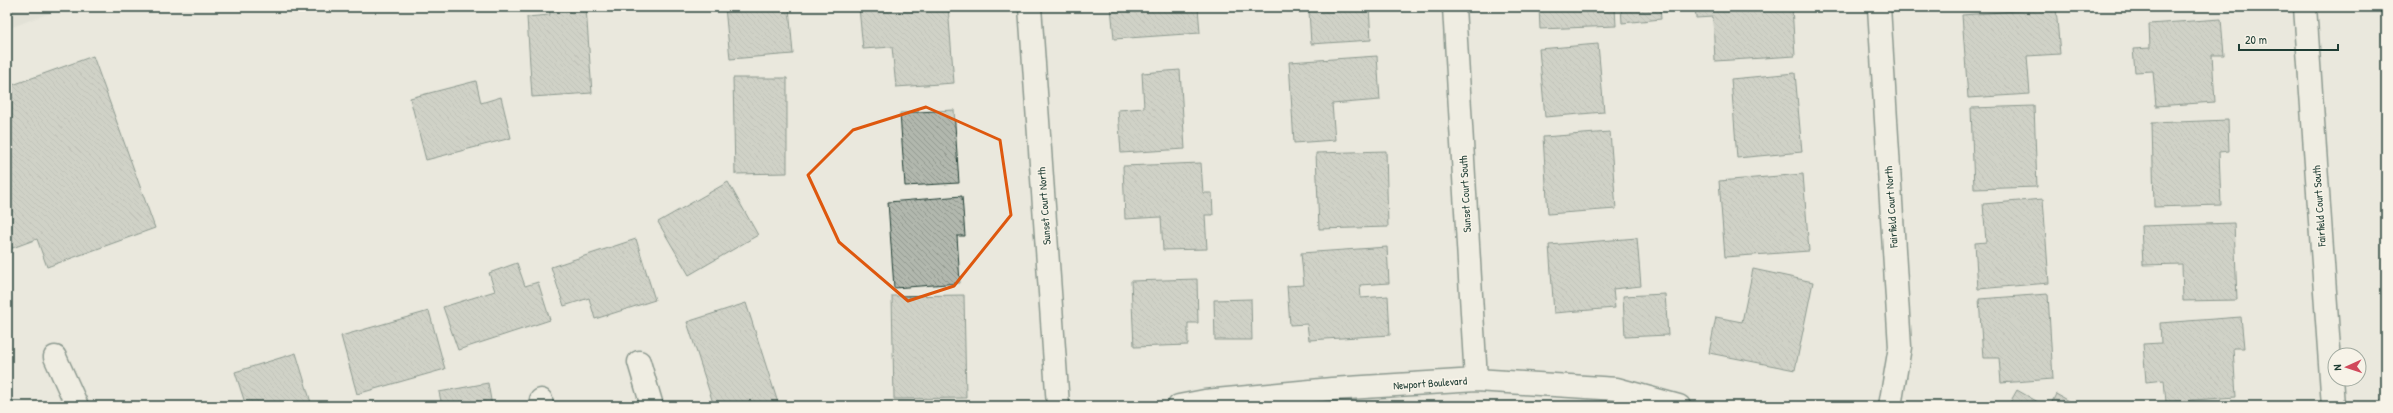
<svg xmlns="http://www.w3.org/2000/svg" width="2393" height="413" viewBox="0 0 2393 413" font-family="'Patrick Hand',sans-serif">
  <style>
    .built { fill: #d9dacf }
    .building { fill: url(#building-back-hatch); stroke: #1f3d34 }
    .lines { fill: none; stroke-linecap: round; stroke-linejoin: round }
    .minor-casing { stroke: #1f3d34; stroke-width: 25 }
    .minor { stroke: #f7f3e8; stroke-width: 22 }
    .marked { fill: none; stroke: #de580e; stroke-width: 3; stroke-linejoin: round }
    .labels { text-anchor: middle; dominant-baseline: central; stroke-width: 3; stroke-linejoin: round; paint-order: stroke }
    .street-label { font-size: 11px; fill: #1f3d34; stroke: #f7f3e8 }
  </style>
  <defs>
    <pattern id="building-back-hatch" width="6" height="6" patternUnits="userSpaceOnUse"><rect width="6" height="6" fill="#b2b8ae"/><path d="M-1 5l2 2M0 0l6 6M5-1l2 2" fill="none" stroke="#90978e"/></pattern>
  </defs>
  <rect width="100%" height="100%" fill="#eae8dd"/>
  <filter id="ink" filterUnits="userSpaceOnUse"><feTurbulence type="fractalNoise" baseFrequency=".025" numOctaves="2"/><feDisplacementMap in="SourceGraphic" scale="8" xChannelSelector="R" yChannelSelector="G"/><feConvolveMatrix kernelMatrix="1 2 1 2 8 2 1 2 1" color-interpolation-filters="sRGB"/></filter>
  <g filter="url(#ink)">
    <path class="built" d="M 7,7 L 65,7 L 7,29 Z"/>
    <path class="building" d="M 549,7 L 586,7 L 592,93 L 532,97 L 527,17 L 550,15 Z
      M 725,7 L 789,7 L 793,54 L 730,59 Z
      M 948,7 L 954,83 L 896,87 L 892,47 L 863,49 L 859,8 Z
      M 1111,7 L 1198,7 L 1200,33 L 1114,39 Z
      M 1298,7 L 1369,7 L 1371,40 L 1311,44 L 1309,11 L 1299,12 Z
      M 1539,7 L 1615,7 L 1616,26 L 1540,29 Z
      M 1621,7 L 1660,7 L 1661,19 L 1622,23 Z
      M 1695,7 L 1792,7 L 1795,56 L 1715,61 L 1713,17 L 1696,18 Z
      M 2147,7 L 2177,7 L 2147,9 Z
      M 2056,8 L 2060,54 L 2027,56 L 2030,94 L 1968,98 L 1962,15 Z
      M 2221,19 L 2224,55 L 2212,55 L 2215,102 L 2156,106 L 2153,71 L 2135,72 L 2133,49 L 2150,48 L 2149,24 Z
      M 2382,35 L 2386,35 L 2386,85 Z
      M 1598,44 L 1604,112 L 1545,117 L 1539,49 Z
      M 93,56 L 155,228 L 47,267 L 37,239 L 7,250 L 7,87 Z
      M 1377,56 L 1380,100 L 1332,104 L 1335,140 L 1294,143 L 1289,62 Z
      M 1180,70 L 1185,149 L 1121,153 L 1118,110 L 1144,108 L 1142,73 Z
      M 1795,73 L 1802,152 L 1737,158 L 1731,79 Z
      M 733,78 L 787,78 L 787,173 L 735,174 Z
      M 476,81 L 481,103 L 501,97 L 511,138 L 426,160 L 410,98 Z
      M 2034,106 L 2037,187 L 1974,189 L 1971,108 Z
      M 954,110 L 959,183 L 905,186 L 900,113 Z
      M 2228,120 L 2229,151 L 2219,152 L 2221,205 L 2154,207 L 2152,123 Z
      M 1610,132 L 1616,209 L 1548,214 L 1543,137 Z
      M 1386,151 L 1388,227 L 1319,229 L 1316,153 Z
      M 1201,163 L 1203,193 L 1212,193 L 1213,215 L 1205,215 L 1207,249 L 1163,250 L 1161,217 L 1125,219 L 1123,166 Z
      M 1803,174 L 1809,251 L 1725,257 L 1719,181 Z
      M 728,182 L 758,235 L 689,275 L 658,222 Z
      M 962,196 L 965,236 L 957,236 L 960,283 L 894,288 L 888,202 Z
      M 2043,199 L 2049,283 L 1978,289 L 1975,243 L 1986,242 L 1983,204 Z
      M 2234,223 L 2237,300 L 2183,301 L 2182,264 L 2143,265 L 2141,226 Z
      M 1637,238 L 1641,286 L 1613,289 L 1615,308 L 1554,313 L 1549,245 Z
      M 636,239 L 655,300 L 595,319 L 589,298 L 564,306 L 551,267 Z
      M 1387,247 L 1389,283 L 1360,285 L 1361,298 L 1388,296 L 1390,335 L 1309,340 L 1307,324 L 1290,325 L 1287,286 L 1304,285 L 1301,253 Z
      M 517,263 L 525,286 L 538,282 L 550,320 L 458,350 L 443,307 L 495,291 L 489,273 Z
      M 1753,269 L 1813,282 L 1795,370 L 1709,353 L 1716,317 L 1742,322 Z
      M 1197,279 L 1198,323 L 1188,323 L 1188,345 L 1134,347 L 1131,281 Z
      M 1665,294 L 1668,335 L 1625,337 L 1623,296 Z
      M 2048,294 L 2053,379 L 2001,383 L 1999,358 L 1983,358 L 1979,299 Z
      M 964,295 L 966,398 L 894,399 L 892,296 Z
      M 1251,299 L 1252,340 L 1215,340 L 1214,300 Z
      M 746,303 L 779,406 L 714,406 L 687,322 Z
      M 429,311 L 445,369 L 357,394 L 341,336 Z
      M 2241,317 L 2244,348 L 2233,348 L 2236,397 L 2166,402 L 2164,380 L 2146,382 L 2143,344 L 2161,343 L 2160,323 Z
      M 296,353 L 312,406 L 246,406 L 235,372 Z
      M 488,383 L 492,406 L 442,406 L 439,392 Z
      M 2017,390 L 2045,406 L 2008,406 Z
      M 2056,394 L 2077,406 L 2050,406 Z"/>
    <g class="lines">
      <defs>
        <path id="minor" d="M 1030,7 L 1058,406
          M 1454,7 L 1476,380
          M 1879,7 L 1900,347 L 1890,406
          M 2305,7 L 2333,406
          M 55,357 L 77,406
          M 639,362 L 652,406
          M 541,400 L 542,406
          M 1179,406 L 1205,401 L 1332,389 L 1476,380 L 1617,389 L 1679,406"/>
      </defs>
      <use href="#minor" class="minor-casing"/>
      <use href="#minor" class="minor"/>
    </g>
  </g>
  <path d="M0 0H2393V413H0ZM 926,107 L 1000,140 L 1011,215 L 954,286 L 908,301 L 839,242 L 808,175 L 853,130 Z" fill="#eae8dd" fill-opacity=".55" fill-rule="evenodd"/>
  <path class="marked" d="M 926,107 L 1000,140 L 1011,215 L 954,286 L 908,301 L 839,242 L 808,175 L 853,130 Z"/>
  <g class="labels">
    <g class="street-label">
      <text transform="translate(1465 194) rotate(-93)">Sunset Court South</text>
      <text transform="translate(1044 206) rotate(-94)">Sunset Court North</text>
      <text transform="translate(2319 206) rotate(-94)">Fairfield Court South</text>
      <text transform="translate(1891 207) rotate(-94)">Fairfield Court North</text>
      <text transform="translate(1430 383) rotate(-4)">Newport Boulevard</text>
    </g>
  </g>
  <rect width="2393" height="413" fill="none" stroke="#f7f3e8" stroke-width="24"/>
  <rect x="12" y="12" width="2369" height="389" fill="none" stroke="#1f3d34" stroke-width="1.5" filter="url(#ink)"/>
  <g transform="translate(2347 367) rotate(267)"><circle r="19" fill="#f7f3e8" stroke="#a1aaa0"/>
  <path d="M0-3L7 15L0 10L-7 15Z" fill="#d1495b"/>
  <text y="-6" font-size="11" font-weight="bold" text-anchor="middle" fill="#1f3d34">N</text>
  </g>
  <path d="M2239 44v6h99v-6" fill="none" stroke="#1f3d34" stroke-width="2"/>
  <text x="2245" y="44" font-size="12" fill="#1f3d34" stroke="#f7f3e8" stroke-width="3" paint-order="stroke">20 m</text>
</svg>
